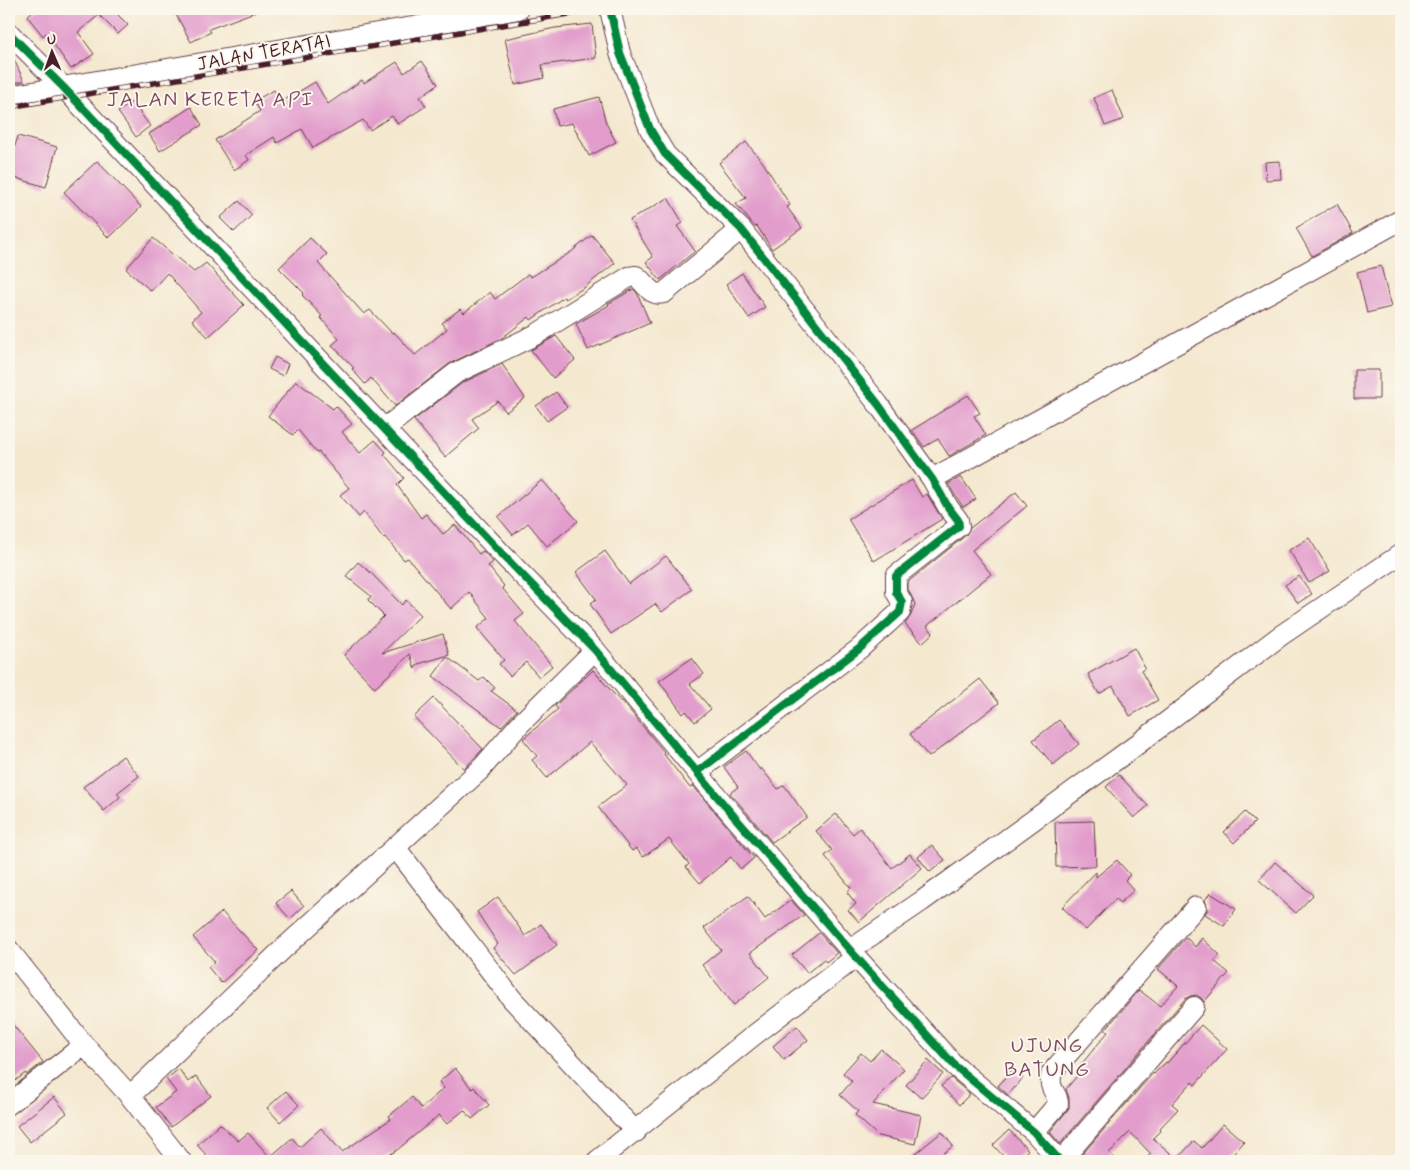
<svg xmlns="http://www.w3.org/2000/svg" width="1410" height="1170" viewBox="0 0 1410 1170" font-family="Mynerve,sans-serif">
  <style>
    .building { fill: #e29dcc }
    .lines { fill: none; stroke-linecap: round; stroke-linejoin: round }
    .street-casing { stroke: #643d44; stroke-width: 22 }
    .street { stroke: #fff; stroke-width: 20 }
    .rail-casing { stroke: #4a1f2b; stroke-width: 5.5 }
    .rail { stroke: #fbf7ec; stroke-width: 4; stroke-dasharray: 11; stroke-linecap: butt }
    .cycleway-casing { stroke: #fbf7ec; stroke-width: 11 }
    .cycleway { stroke: #00873e; stroke-width: 8 }
    .labels { text-anchor: middle; dominant-baseline: central; stroke-width: 4; stroke-linejoin: round; paint-order: stroke }
    .street-label { font-size: 19px; fill: #4a1f2b; stroke: #fbf7ec }
    .quarter-label { font-size: 21px; letter-spacing: 1px; fill: #7f4b63; stroke: #fbf7ec }
  </style>
  <rect width="100%" height="100%" fill="#fbf7ec"/>
  <filter id="ink" filterUnits="userSpaceOnUse"><feTurbulence type="fractalNoise" baseFrequency=".02" numOctaves="2"/><feDisplacementMap in="SourceGraphic" scale="10" xChannelSelector="R" yChannelSelector="G"/><feConvolveMatrix kernelMatrix="1 2 1 2 8 2 1 2 1" color-interpolation-filters="sRGB"/></filter>
  <filter id="wash" filterUnits="userSpaceOnUse"><feTurbulence type="fractalNoise" baseFrequency=".0096" numOctaves="4" result="noise"/><feDisplacementMap in="SourceGraphic" scale="20" xChannelSelector="R" yChannelSelector="G"/><feGaussianBlur stdDeviation="1.12" result="paint"/><feColorMatrix in="noise" values="0 0 0 0 0 0 0 0 0 0 0 0 0 0 0 0 0 1.4 0 .05"/><feComposite in="paint" operator="in"/></filter>
  <g filter="url(#wash)">
    <rect width="100%" height="100%" fill="#f4e8cf"/>
    <g id="blocks">
      <path class="building" d="M 36,9 L 112,9 L 128,25 L 118,34 L 99,15 L 78,32 L 94,54 L 71,69 L 46,33 L 43,36 L 27,16 Z
        M 173,9 L 260,9 L 260,10 L 209,29 L 211,32 L 191,42 Z
        M 592,24 L 596,58 L 542,65 L 544,78 L 515,85 L 505,39 L 555,28 Z
        M 9,50 L 10,51 L 24,81 L 9,84 Z
        M 422,61 L 438,84 L 420,97 L 426,106 L 398,124 L 392,116 L 370,130 L 363,120 L 313,148 L 302,129 L 277,143 L 274,137 L 246,155 L 249,160 L 234,170 L 215,140 L 260,111 L 254,101 L 274,90 L 281,102 L 315,82 L 328,104 L 362,80 L 364,83 L 397,62 L 404,73 Z
        M 1112,90 L 1124,119 L 1105,126 L 1094,98 Z
        M 599,97 L 606,123 L 616,142 L 589,156 L 572,123 L 557,126 L 553,109 Z
        M 132,102 L 150,126 L 136,137 L 118,112 Z
        M 191,107 L 202,125 L 160,151 L 149,134 Z
        M 18,136 L 57,147 L 46,187 L 9,176 L 9,166 Z
        M 746,142 L 764,164 L 790,205 L 787,207 L 802,228 L 772,249 L 757,226 L 755,227 L 736,204 L 746,198 L 719,163 Z
        M 97,161 L 141,207 L 109,238 L 64,192 Z
        M 1280,161 L 1281,179 L 1266,180 L 1265,162 Z
        M 668,198 L 683,223 L 677,226 L 695,251 L 660,280 L 646,262 L 653,257 L 630,220 Z
        M 239,201 L 252,215 L 234,232 L 220,218 Z
        M 1337,204 L 1353,233 L 1312,256 L 1296,228 Z
        M 592,235 L 615,263 L 585,287 L 565,299 L 564,297 L 531,320 L 529,317 L 502,338 L 449,364 L 395,406 L 371,378 L 365,384 L 352,369 L 354,368 L 332,345 L 339,339 L 320,317 L 322,316 L 302,295 L 304,293 L 279,268 L 310,238 L 327,254 L 318,263 L 364,314 L 370,310 L 392,333 L 394,332 L 415,355 L 447,329 L 442,323 L 460,309 L 464,313 L 490,292 L 495,299 L 528,274 L 531,277 L 571,252 Z
        M 153,238 L 194,272 L 206,263 L 244,305 L 208,337 L 192,320 L 201,312 L 167,273 L 151,291 L 126,269 Z
        M 1381,266 L 1391,307 L 1367,313 L 1357,272 Z
        M 742,273 L 765,307 L 749,318 L 726,284 Z
        M 633,289 L 637,293 L 650,323 L 588,350 L 576,324 L 609,305 L 608,304 Z
        M 556,336 L 575,360 L 553,378 L 531,350 Z
        M 275,357 L 288,364 L 283,376 L 269,369 Z
        M 502,364 L 525,398 L 506,412 L 498,401 L 472,419 L 479,428 L 445,457 L 414,420 L 462,383 Z
        M 1354,370 L 1379,370 L 1379,399 L 1354,399 Z
        M 296,381 L 333,409 L 336,406 L 352,424 L 342,432 L 360,453 L 375,440 L 386,452 L 384,454 L 404,478 L 397,485 L 421,518 L 426,514 L 443,534 L 455,525 L 479,554 L 483,551 L 493,562 L 488,566 L 504,586 L 502,588 L 524,614 L 515,621 L 552,666 L 539,677 L 526,662 L 510,676 L 499,664 L 504,660 L 477,628 L 489,618 L 469,592 L 451,609 L 408,558 L 404,560 L 385,537 L 383,538 L 364,512 L 359,517 L 340,495 L 349,488 L 319,452 L 317,453 L 298,430 L 293,435 L 268,416 Z
        M 556,392 L 567,407 L 547,421 L 536,406 Z
        M 968,395 L 980,413 L 974,416 L 986,435 L 949,456 L 938,439 L 924,447 L 912,430 Z
        M 961,477 L 976,499 L 963,507 L 948,484 Z
        M 542,480 L 578,521 L 547,546 L 528,523 L 513,535 L 498,517 Z
        M 912,480 L 922,497 L 927,494 L 942,519 L 874,561 L 848,519 Z
        M 1016,492 L 1027,506 L 972,550 L 991,574 L 927,626 L 933,633 L 922,643 L 905,624 L 911,615 L 915,604 L 908,589 L 908,582 L 966,535 L 970,528 Z
        M 1309,538 L 1330,571 L 1309,583 L 1289,550 Z
        M 605,551 L 629,584 L 666,556 L 692,589 L 662,612 L 655,604 L 611,634 L 590,604 L 596,599 L 576,572 Z
        M 358,562 L 370,572 L 402,605 L 406,600 L 421,615 L 382,653 L 443,634 L 449,655 L 418,664 L 415,669 L 410,654 L 375,688 L 344,655 L 384,616 L 368,600 L 371,596 L 346,576 Z
        M 1299,576 L 1312,594 L 1298,603 L 1285,585 Z
        M 1134,648 L 1145,668 L 1141,671 L 1158,700 L 1130,716 L 1113,686 L 1099,694 L 1088,674 Z
        M 447,657 L 479,681 L 484,677 L 495,688 L 491,691 L 517,710 L 501,727 L 433,676 Z
        M 692,658 L 704,674 L 690,684 L 711,709 L 695,722 L 686,711 L 683,714 L 659,681 Z
        M 593,670 L 621,702 L 622,701 L 664,752 L 663,753 L 690,788 L 693,786 L 754,858 L 741,869 L 731,857 L 700,883 L 686,867 L 689,864 L 669,839 L 643,857 L 636,848 L 632,851 L 598,807 L 627,785 L 590,742 L 547,778 L 532,760 L 537,756 L 523,739 L 558,709 L 555,706 Z
        M 980,679 L 999,703 L 929,757 L 910,734 Z
        M 434,698 L 483,749 L 464,769 L 414,717 Z
        M 1059,720 L 1079,744 L 1053,765 L 1033,740 Z
        M 746,751 L 760,770 L 761,768 L 778,789 L 784,785 L 807,817 L 772,842 L 730,793 L 738,787 L 724,767 Z
        M 123,756 L 139,776 L 117,793 L 120,797 L 104,811 L 83,787 Z
        M 1119,775 L 1148,806 L 1134,818 L 1106,787 Z
        M 1245,812 L 1255,822 L 1234,843 L 1224,832 Z
        M 836,814 L 853,834 L 860,828 L 892,868 L 910,854 L 922,868 L 859,922 L 848,910 L 856,904 L 847,892 L 851,888 L 825,856 L 832,850 L 816,831 Z
        M 1094,821 L 1096,866 L 1056,867 L 1055,822 Z
        M 932,845 L 945,860 L 930,872 L 918,857 Z
        M 1117,860 L 1130,875 L 1125,880 L 1134,890 L 1120,903 L 1116,898 L 1086,930 L 1062,907 L 1096,872 L 1096,877 Z
        M 1275,862 L 1313,895 L 1296,913 L 1259,880 Z
        M 291,891 L 304,906 L 290,919 L 276,903 Z
        M 1210,893 L 1236,909 L 1224,926 L 1205,914 L 1208,909 L 1205,900 Z
        M 748,896 L 765,919 L 791,900 L 804,915 L 750,953 L 769,977 L 734,1005 L 702,965 L 721,950 L 704,928 Z
        M 498,897 L 525,936 L 541,924 L 557,945 L 516,975 L 493,948 L 498,944 L 477,912 Z
        M 222,912 L 258,950 L 221,983 L 208,967 L 215,962 L 193,937 Z
        M 819,933 L 837,953 L 826,962 L 824,959 L 807,973 L 792,955 Z
        M 1186,937 L 1195,947 L 1202,938 L 1220,955 L 1214,961 L 1229,973 L 1204,1002 L 1201,998 L 1196,995 L 1190,996 L 1185,999 L 1060,1144 L 1050,1132 L 1069,1108 L 1069,1098 L 1066,1089 L 1082,1070 L 1079,1067 L 1108,1032 L 1105,1030 L 1139,990 L 1160,1006 L 1178,986 L 1158,969 Z
        M 9,1020 L 43,1062 L 27,1075 L 26,1073 L 9,1085 Z
        M 1201,1025 L 1227,1049 L 1195,1085 L 1192,1082 L 1172,1104 L 1178,1109 L 1159,1129 L 1160,1131 L 1153,1138 L 1177,1159 L 1194,1141 L 1202,1148 L 1223,1124 L 1244,1142 L 1227,1161 L 1143,1161 L 1151,1154 L 1130,1132 L 1109,1153 L 1118,1161 L 1083,1161 L 1079,1158 L 1153,1073 L 1154,1074 L 1166,1062 L 1167,1063 Z
        M 797,1026 L 808,1040 L 784,1060 L 773,1046 Z
        M 881,1049 L 904,1069 L 873,1104 L 921,1115 L 915,1144 L 878,1136 L 855,1115 L 858,1111 L 840,1095 L 852,1081 L 843,1073 L 861,1053 L 870,1061 Z
        M 928,1060 L 943,1074 L 921,1098 L 906,1085 Z
        M 455,1068 L 472,1089 L 474,1087 L 489,1105 L 472,1119 L 464,1110 L 447,1124 L 439,1115 L 397,1150 L 380,1161 L 212,1161 L 197,1145 L 220,1124 L 238,1141 L 248,1133 L 270,1157 L 292,1138 L 300,1147 L 321,1128 L 342,1152 L 391,1119 L 389,1116 L 412,1097 L 421,1108 L 444,1088 L 439,1082 Z
        M 179,1069 L 188,1082 L 196,1076 L 211,1096 L 171,1127 L 156,1107 L 176,1092 L 166,1079 Z
        M 1013,1069 L 1023,1078 L 1008,1095 L 998,1086 Z
        M 951,1078 L 970,1094 L 959,1105 L 941,1086 Z
        M 286,1091 L 299,1105 L 280,1122 L 267,1108 Z
        M 54,1097 L 67,1113 L 30,1142 L 17,1126 Z
        M 1009,1130 L 1028,1150 L 1016,1161 L 1008,1161 L 993,1145 Z
        M 942,1132 L 953,1146 L 933,1161 L 906,1161 Z"/>
    </g>
  </g>
  <g filter="url(#ink)">
    <use href="#blocks" fill-opacity="0" stroke="#643d44" stroke-width="1"/>
    <g class="lines">
      <defs>
        <path id="street" d="M 610,9 L 620,53 L 650,129 L 665,154 L 741,229 L 771,267 L 878,404 L 932,479 L 948,507 L 958,520 L 959,526 L 896,576 L 896,592 L 902,602 L 900,612 L 859,649 L 697,772
          M 9,33 L 64,88 L 500,552 L 595,650 L 726,807 L 856,957 L 955,1066 L 1034,1132 L 1060,1161
          M 9,96 L 519,9
          M 384,429 L 456,373 L 535,335 L 629,277 L 636,276 C 646,283 650,297 664,293 L 741,229
          M 932,479 L 1401,220
          M 395,847 L 512,999 L 636,1132
          M 9,950 L 84,1045 L 130,1096 L 181,1161
          M 850,950 L 922,901 L 1131,749 L 1280,636 L 1401,554
          M 130,1096 L 283,949 L 480,770 L 519,725 L 595,650
          M 9,1104 L 84,1045
          M 1034,1132 L 1058,1104 C 1058,1091 1047,1091 1052,1072 L 1196,907
          M 597,1161 L 753,1036 L 856,957
          M 1061,1161 L 1194,1007"/>
      </defs>
      <use href="#street" class="street-casing"/>
      <use href="#street" class="street"/>
      <defs>
        <path id="rail" d="M 9,107 L 599,9"/>
      </defs>
      <use href="#rail" class="rail-casing"/>
      <use href="#rail" class="rail"/>
      <defs>
        <path id="cycleway" d="M 610,9 L 620,53 L 650,129 L 665,154 L 741,229 L 771,267 L 878,404 L 932,479 L 948,507 L 958,520 L 959,526 L 896,576 L 896,592 L 902,602 L 900,612 L 859,649 L 697,772
          M 9,33 L 64,88 L 500,552 L 595,650 L 726,807 L 856,957 L 955,1066 L 1034,1132 L 1060,1161"/>
      </defs>
      <use href="#cycleway" class="cycleway-casing"/>
      <use href="#cycleway" class="cycleway"/>
    </g>
  </g>
  <g class="labels">
    <g class="street-label">
      <text transform="translate(264 53) rotate(-10)">JALAN TERATAI</text>
    </g>
    <g class="quarter-label">
      <text x="210" y="100">JALAN KERETA API</text>
      <text x="1047" y="1046">UJUNG<tspan x="1047" dy="24">BATUNG</tspan></text>
    </g>
  </g>
  <rect width="1410" height="1170" fill="none" stroke="#fbf7ec" stroke-width="30"/>
  <g transform="translate(52 52) rotate(358)" stroke="#fbf7ec" stroke-width="4" paint-order="stroke">
  <path d="M0-4L9 19L0 12L-9 19Z" fill="#4a1f2b"/>
  <text y="-8" font-size="14" font-weight="bold" text-anchor="middle" fill="#4a1f2b">U</text>
  </g>
</svg>
